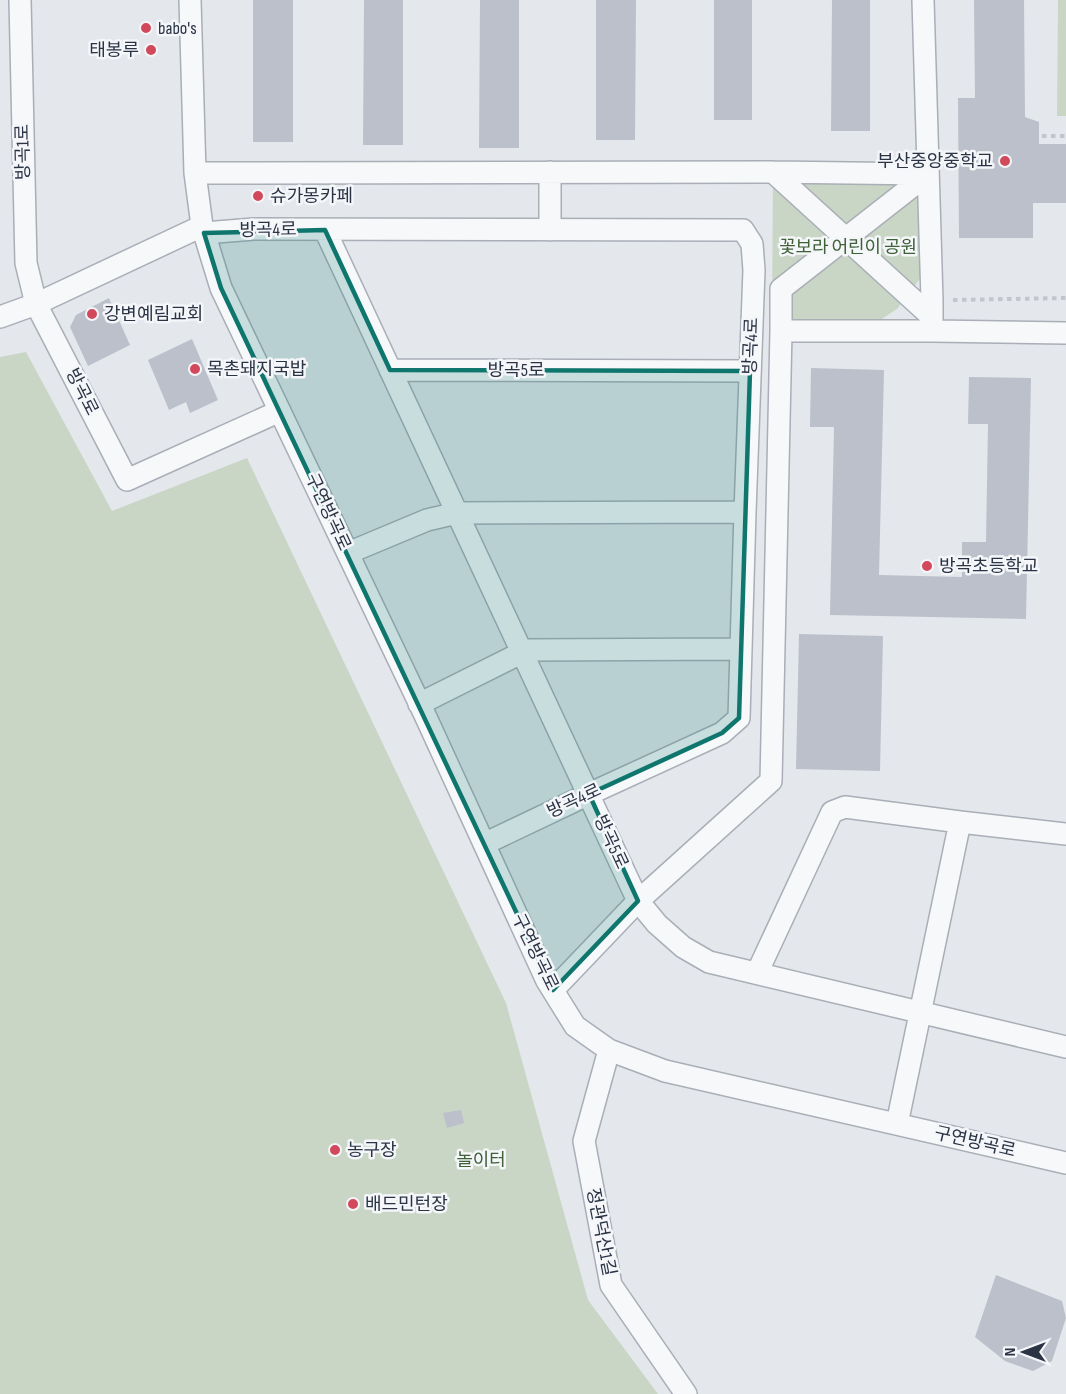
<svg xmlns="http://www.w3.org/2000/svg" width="1066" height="1394" viewBox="0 0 1066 1394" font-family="'Sofia Sans Condensed','Noto Sans KR',sans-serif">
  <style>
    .green { fill: #c9d6c5 }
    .building { fill: #bbc0ca }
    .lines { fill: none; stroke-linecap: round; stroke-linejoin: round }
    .street-casing { stroke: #a9aeb7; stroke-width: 24 }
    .path { stroke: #c2c5cb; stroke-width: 4; stroke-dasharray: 4.5 4.5; stroke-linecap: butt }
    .street { stroke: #f7f8fa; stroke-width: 21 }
    .marked { fill: #0f766e; fill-opacity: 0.2; stroke: #0f766e; stroke-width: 4.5; stroke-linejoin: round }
    .poi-dot { fill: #d1495b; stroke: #f4f6f9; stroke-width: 2 }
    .labels { text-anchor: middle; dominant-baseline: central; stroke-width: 5; stroke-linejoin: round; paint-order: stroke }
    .poi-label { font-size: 18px; fill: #2b3445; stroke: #f4f6f9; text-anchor: start }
    .street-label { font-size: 18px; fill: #2b3445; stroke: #f4f6f9 }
    .park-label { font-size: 18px; fill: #3f6138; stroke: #f4f6f9 }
  </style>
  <rect width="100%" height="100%" fill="#e4e7ec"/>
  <path class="green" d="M 1058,0 L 1066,0 L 1066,116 L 1057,116 Z
    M 773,172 L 928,174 L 922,276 L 897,309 L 877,322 L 772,322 Z
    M 26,352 L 112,511 L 247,458 L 506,1003 L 588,1300 L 658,1394 L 0,1394 L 0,357 Z"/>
  <path class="building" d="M 253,0 L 293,0 L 293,142 L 253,142 Z
    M 364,0 L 403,0 L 403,145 L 363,145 Z
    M 480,0 L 519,0 L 519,148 L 479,148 Z
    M 596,0 L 636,0 L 635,140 L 596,140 Z
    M 714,0 L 752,0 L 752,120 L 714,120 Z
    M 832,0 L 870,0 L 870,131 L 831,131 Z
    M 974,0 L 1024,0 L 1025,117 L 1039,122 L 1039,144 L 1066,144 L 1066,203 L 1033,203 L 1033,238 L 959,238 L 958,98 L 975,98 Z
    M 109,298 L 130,345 L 88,366 L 70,327 L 76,315 Z
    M 192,339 L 218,400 L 190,413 L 186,402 L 169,410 L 148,360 Z
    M 811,368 L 884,370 L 879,575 L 962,577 L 962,542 L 986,542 L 988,424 L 968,424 L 969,377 L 1031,378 L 1026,619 L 830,615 L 834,427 L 810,427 Z
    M 799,634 L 883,636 L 880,771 L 796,769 Z
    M 461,1110 L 464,1123 L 447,1128 L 443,1113 Z
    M 996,1275 L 1062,1301 L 1066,1318 L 1052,1361 L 1033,1371 L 1005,1361 L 975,1337 Z"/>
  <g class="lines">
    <defs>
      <path id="street" d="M 20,0 L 26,263 L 36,304 L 127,480 L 280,411
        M 190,0 L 195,173 L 202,226 L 221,288 L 424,713 L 547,981 L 575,1026 L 609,1050 L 665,1071 L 1066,1163
        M 923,0 L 932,300 L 932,331 L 781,331 L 781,289 L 928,174
        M 550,172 L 550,230
        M 773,172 L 932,317
        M 195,173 L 773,172 L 928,174
        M 325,230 L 638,901 L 657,924 L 683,947 L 709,962 L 1066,1047
        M 204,233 L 254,229 L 743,230 L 752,244 L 754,270 L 745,512 L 739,718 L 722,733 L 589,794 L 484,844
        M 0,317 L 36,304 L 202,226
        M 932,331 L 1066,333
        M 390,370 L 750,371
        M 348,553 L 427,520 L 457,513 L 745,512
        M 419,704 L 527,650 L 741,649
        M 757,973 L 832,812 L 845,807 L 960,822
        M 553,990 L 638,901 L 771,781 L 781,331
        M 609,1050 L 584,1141 L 611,1285 L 686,1394
        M 897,1124 L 960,822 L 1066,834"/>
    </defs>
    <use href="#street" class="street-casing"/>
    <path class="path" d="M 1042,136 L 1066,136
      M 953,300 L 1066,298"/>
    <use href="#street" class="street"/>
  </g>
  <path class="marked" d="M 325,230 L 390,370 L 750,371 L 739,718 L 722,733 L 589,794 L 638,901 L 553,990 L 221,288 L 204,233 Z"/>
  <g class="poi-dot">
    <circle cx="146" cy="28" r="6"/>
    <circle cx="151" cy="50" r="6"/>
    <circle cx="1005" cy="161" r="6"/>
    <circle cx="258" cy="196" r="6"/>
    <circle cx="92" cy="314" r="6"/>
    <circle cx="195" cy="369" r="6"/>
    <circle cx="927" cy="566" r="6"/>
    <circle cx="335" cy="1150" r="6"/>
    <circle cx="353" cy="1204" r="6"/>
  </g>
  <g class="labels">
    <g class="poi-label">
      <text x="158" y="28">babo's</text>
      <text x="139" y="50" text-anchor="end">태봉루</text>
      <text x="993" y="161" text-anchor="end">부산중앙중학교</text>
      <text x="270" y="196">슈가몽카페</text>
      <text x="104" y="314">강변예림교회</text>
      <text x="207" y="369">목촌돼지국밥</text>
      <text x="939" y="566">방곡초등학교</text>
      <text x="347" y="1150">농구장</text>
      <text x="365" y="1204">배드민턴장</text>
    </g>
    <g class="street-label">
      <text transform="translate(23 152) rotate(-91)">방곡1로</text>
      <text transform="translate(268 230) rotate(-1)">방곡4로</text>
      <text transform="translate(751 346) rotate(-88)">방곡4로</text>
      <text x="516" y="370">방곡5로</text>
      <text transform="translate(82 392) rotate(63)">방곡로</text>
      <text transform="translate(328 512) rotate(65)">구연방곡로</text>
      <text transform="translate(574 801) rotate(-25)">방곡4로</text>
      <text transform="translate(611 842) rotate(65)">방곡5로</text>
      <text transform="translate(535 952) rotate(64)">구연방곡로</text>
      <text transform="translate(975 1142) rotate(13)">구연방곡로</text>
      <text transform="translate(601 1232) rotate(79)">정관덕산1길</text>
    </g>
    <g class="park-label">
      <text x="848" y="247">꽃보라 어린이 공원</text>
      <text x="481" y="1160">놀이터</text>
    </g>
  </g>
  <g transform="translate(1024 1352) rotate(270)" stroke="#f4f6f9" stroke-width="4.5" paint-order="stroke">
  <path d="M0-4.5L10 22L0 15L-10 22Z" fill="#2b3445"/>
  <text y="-9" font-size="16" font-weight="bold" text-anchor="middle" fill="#2b3445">N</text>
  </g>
</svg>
